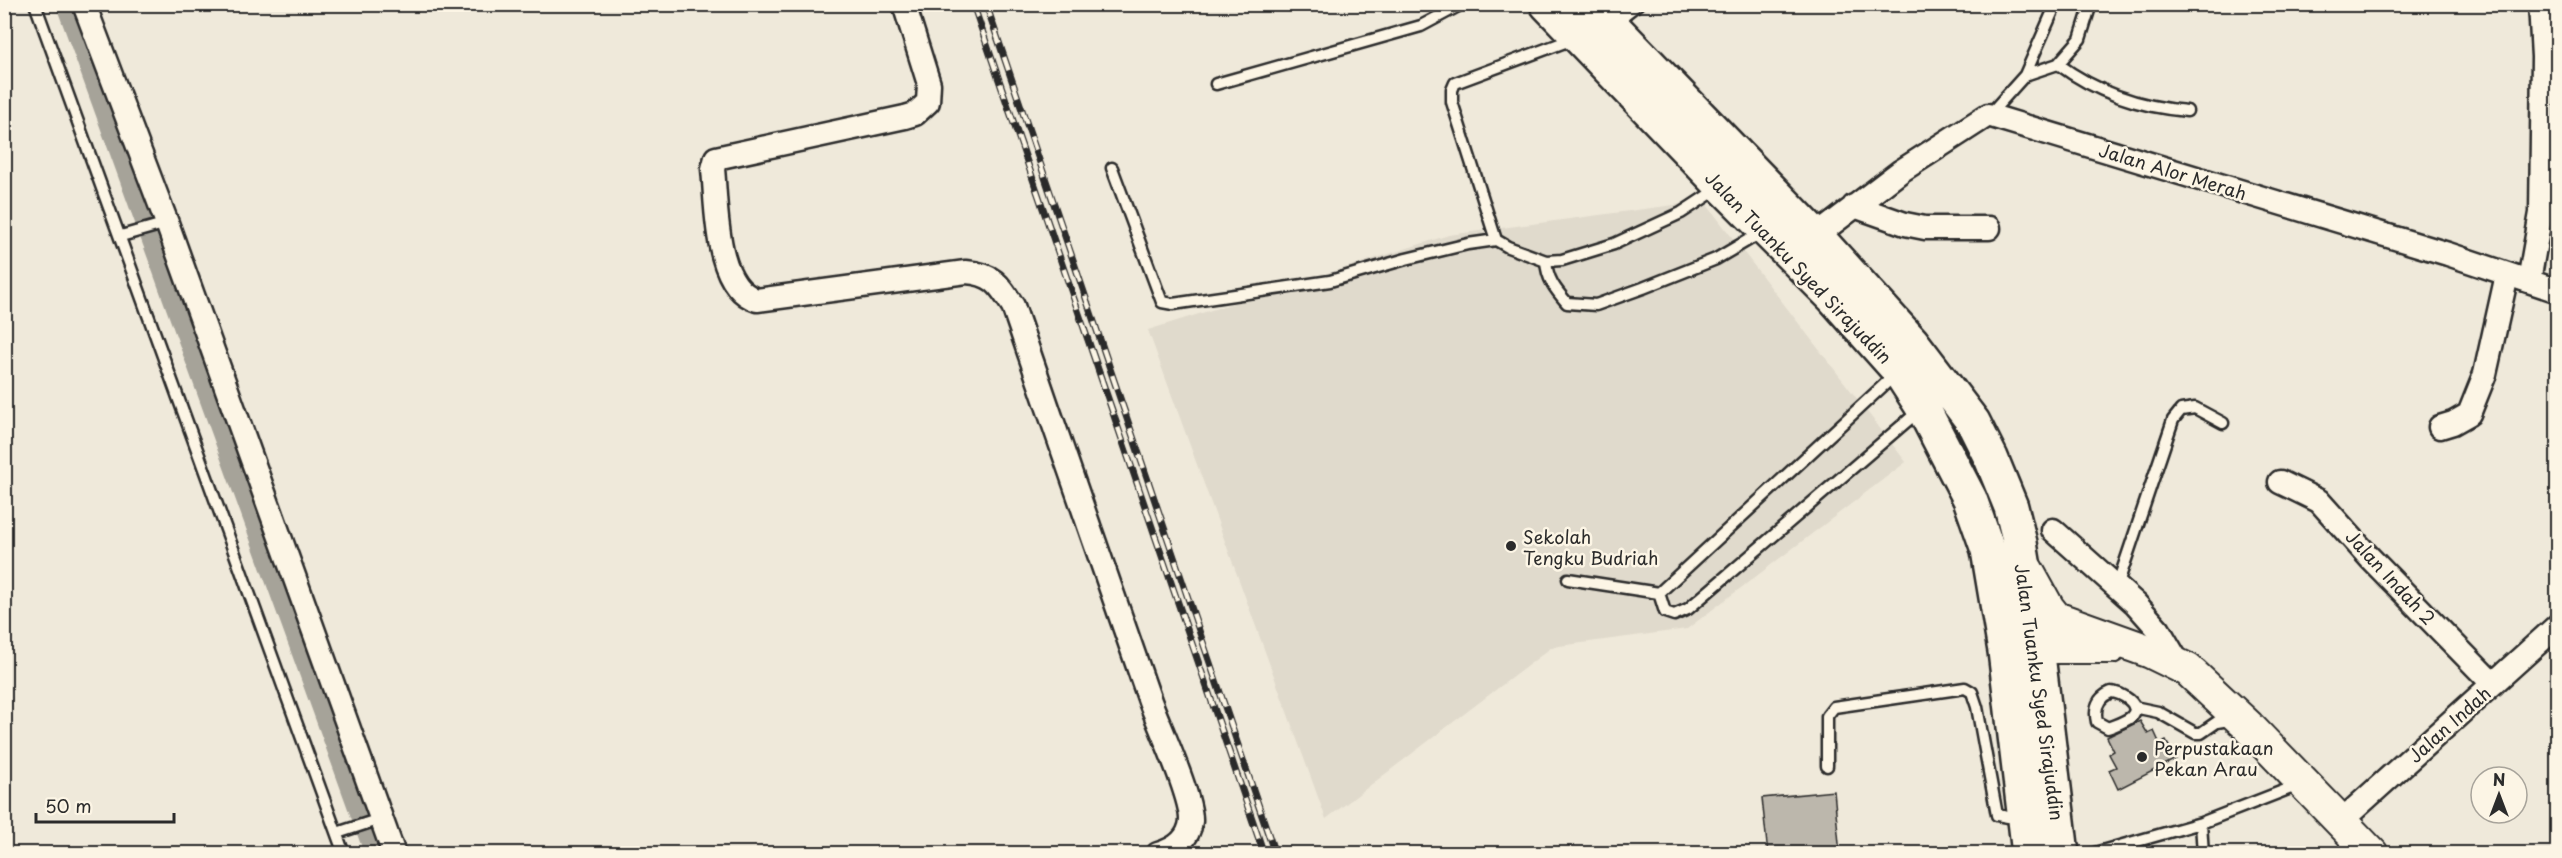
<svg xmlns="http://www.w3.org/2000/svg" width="2562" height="858" viewBox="0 0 2562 858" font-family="'Playpen Sans',sans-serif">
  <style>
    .built { fill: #e0dacc }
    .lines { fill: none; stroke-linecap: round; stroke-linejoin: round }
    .canal { stroke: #a6a399; stroke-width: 20 }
    .building { fill: #bcb7ac; stroke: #2b2b2b; stroke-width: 1.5 }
    .lane-casing { stroke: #2b2b2b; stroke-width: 15 }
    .street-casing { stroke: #2b2b2b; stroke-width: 27 }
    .secondary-casing { stroke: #2b2b2b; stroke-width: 36 }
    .highway-casing { stroke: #2b2b2b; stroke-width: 38 }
    .lane { stroke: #fcf5e5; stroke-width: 10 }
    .street { stroke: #fcf5e5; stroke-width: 22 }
    .secondary { stroke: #fcf5e5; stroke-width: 32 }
    .highway { stroke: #fcf5e5; stroke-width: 33 }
    .rail-casing { stroke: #2b2b2b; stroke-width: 7 }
    .rail { stroke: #fcf5e5; stroke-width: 4.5; stroke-dasharray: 14; stroke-linecap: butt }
    .poi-dot { fill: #2b2b2b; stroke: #fcf5e5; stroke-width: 2 }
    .labels { text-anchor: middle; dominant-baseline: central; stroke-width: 5; stroke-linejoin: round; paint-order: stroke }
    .street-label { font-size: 18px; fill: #2b2b2b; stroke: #fcf5e5 }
    .poi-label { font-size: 18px; fill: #2b2b2b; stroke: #fcf5e5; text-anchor: start }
  </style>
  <rect width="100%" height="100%" fill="#efe9da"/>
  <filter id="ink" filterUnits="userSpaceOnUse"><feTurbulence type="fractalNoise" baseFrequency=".0167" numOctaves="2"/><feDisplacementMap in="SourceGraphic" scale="12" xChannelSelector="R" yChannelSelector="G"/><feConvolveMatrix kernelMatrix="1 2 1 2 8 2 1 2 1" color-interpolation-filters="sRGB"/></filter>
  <g filter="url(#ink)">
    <path class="built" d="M 1704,201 L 1906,462 L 1687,629 L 1552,647 L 1326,819 L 1148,330 L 1449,235 Z"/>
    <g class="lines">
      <path class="canal" d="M 66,4 L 375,854"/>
    </g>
    <path class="building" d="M 2140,721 L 2148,734 L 2154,731 L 2160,744 L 2166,741 L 2176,759 L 2118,789 L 2109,770 L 2116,767 L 2109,754 L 2114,751 L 2107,737 Z
      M 1834,791 L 1840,854 L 1768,854 L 1762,798 Z"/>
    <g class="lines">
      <defs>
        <path id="lane" d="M 35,4 L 344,854
          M 1615,22 L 1638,4
          M 2058,64 C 2097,93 2139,107 2187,111
          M 2025,75 L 2056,4
          M 1216,84 L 1421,26 L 1462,4
          M 1989,115 L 2025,75 L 2058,64 L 2080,39 L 2091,4
          M 1112,168 L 1162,302 L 1173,304 L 1330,281 L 1406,259 L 1468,244 L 1496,240 L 1508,247 L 1546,261 L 1562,260 L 1614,244 L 1681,213 L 1719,188
          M 121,236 L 167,223
          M 1496,240 L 1452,102 L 1452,90 L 1455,83 L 1573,39
          M 1546,261 C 1547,279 1555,289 1567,303 L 1596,305 L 1643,288 L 1716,259 L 1762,232
          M 1568,579 L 1659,593
          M 2117,586 L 2173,420 L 2181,410 L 2195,408 L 2223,423
          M 1659,593 L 1665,612 L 1674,615 L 1688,609 L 1920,410
          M 1659,593 L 1897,373
          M 2111,692 C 2120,692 2144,705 2131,717 C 2125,722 2115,725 2108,728 L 2097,722 C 2094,709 2097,698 2111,692 Z
          M 2134,707 L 2158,712 L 2195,733 L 2201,733 L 2217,722 L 2234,719
          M 1827,766 L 1827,716 L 1834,707 L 1965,688 L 1972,692 L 1977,707 L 1997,815 L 2008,817 L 2021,815
          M 2201,823 L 2203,854
          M 337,833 L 380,819
          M 2091,854 L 2201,823 L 2301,784"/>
        <path id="street" d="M 84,4 L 167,223 L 394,854
          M 904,4 L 929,84 L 928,102 L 915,114 L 905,117 L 716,158 L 713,169 C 717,206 714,287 757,300 L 966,272 C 993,274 999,284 1013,306 C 1058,438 1104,570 1150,701 C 1160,728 1192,797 1191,821 C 1189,840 1173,850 1158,854
          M 1854,206 L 1905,224 L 1925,228 L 1989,228
          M 1816,236 L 1901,171 L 1988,115 L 2448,254 L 2558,291
          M 2529,281 L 2541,213 L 2543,57 L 2540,4
          M 2440,427 L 2453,423 L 2469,414 L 2485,374 L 2507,275
          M 2280,482 L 2319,501 L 2370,558 L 2493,684
          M 2053,530 L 2136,604 L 2159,630 L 2179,664
          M 2340,822 L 2558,625"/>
        <path id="secondary" d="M 2027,570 L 2048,608 L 2056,618 L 2151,652 L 2188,670 L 2248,726 L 2372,854
          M 2011,650 L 2037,647 L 2111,647"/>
        <path id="highway" d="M 1547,4 L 1722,186 L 1833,297 L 1899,371 L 1923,408 L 1970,499 L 1988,550 L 2005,651 L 2029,854
          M 1591,4 L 1816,236 L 1912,342 L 1973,422 L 1991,458 L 2011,507 L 2020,543 L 2037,647 L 2062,854"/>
      </defs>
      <use href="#lane" class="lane-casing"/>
      <use href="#street" class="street-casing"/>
      <use href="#secondary" class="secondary-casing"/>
      <use href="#highway" class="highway-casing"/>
      <use href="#lane" class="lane"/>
      <use href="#street" class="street"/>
      <use href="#secondary" class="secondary"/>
      <use href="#highway" class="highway"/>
      <defs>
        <path id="rail" d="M 973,4 L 1264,854
          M 986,4 L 1275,854"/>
      </defs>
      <use href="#rail" class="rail-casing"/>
      <use href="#rail" class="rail"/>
    </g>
  </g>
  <g class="poi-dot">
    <circle cx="1511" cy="546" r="6"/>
    <circle cx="2142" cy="757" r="6"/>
  </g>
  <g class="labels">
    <g class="street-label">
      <text transform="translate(2173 171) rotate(17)">Jalan Alor Merah</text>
      <text transform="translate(1799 267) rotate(46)">Jalan Tuanku Syed Sirajuddin</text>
      <text transform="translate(2391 577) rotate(47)">Jalan Indah 2</text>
      <text transform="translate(2040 692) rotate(82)">Jalan Tuanku Syed Sirajuddin</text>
      <text transform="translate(2449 724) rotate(-42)">Jalan Indah</text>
    </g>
    <g class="poi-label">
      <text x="1523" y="536">Sekolah<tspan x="1523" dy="21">Tengku Budriah</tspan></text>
      <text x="2154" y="747">Perpustakaan<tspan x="2154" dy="21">Pekan Arau</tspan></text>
    </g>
  </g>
  <rect width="2562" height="858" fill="none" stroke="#fcf5e5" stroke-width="24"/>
  <rect x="12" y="12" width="2538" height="834" fill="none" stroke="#2b2b2b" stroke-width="2" filter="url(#ink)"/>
  <g transform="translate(2499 795)"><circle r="28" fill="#fcf5e5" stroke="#a8a49b" stroke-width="1.5"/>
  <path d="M0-4.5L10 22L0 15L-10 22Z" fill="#2b2b2b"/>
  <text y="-9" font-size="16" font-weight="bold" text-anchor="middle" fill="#2b2b2b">N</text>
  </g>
  <path d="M36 813v9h138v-9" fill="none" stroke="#2b2b2b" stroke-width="3"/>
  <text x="45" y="813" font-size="18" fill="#2b2b2b" stroke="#fcf5e5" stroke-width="4.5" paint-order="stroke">50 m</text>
</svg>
